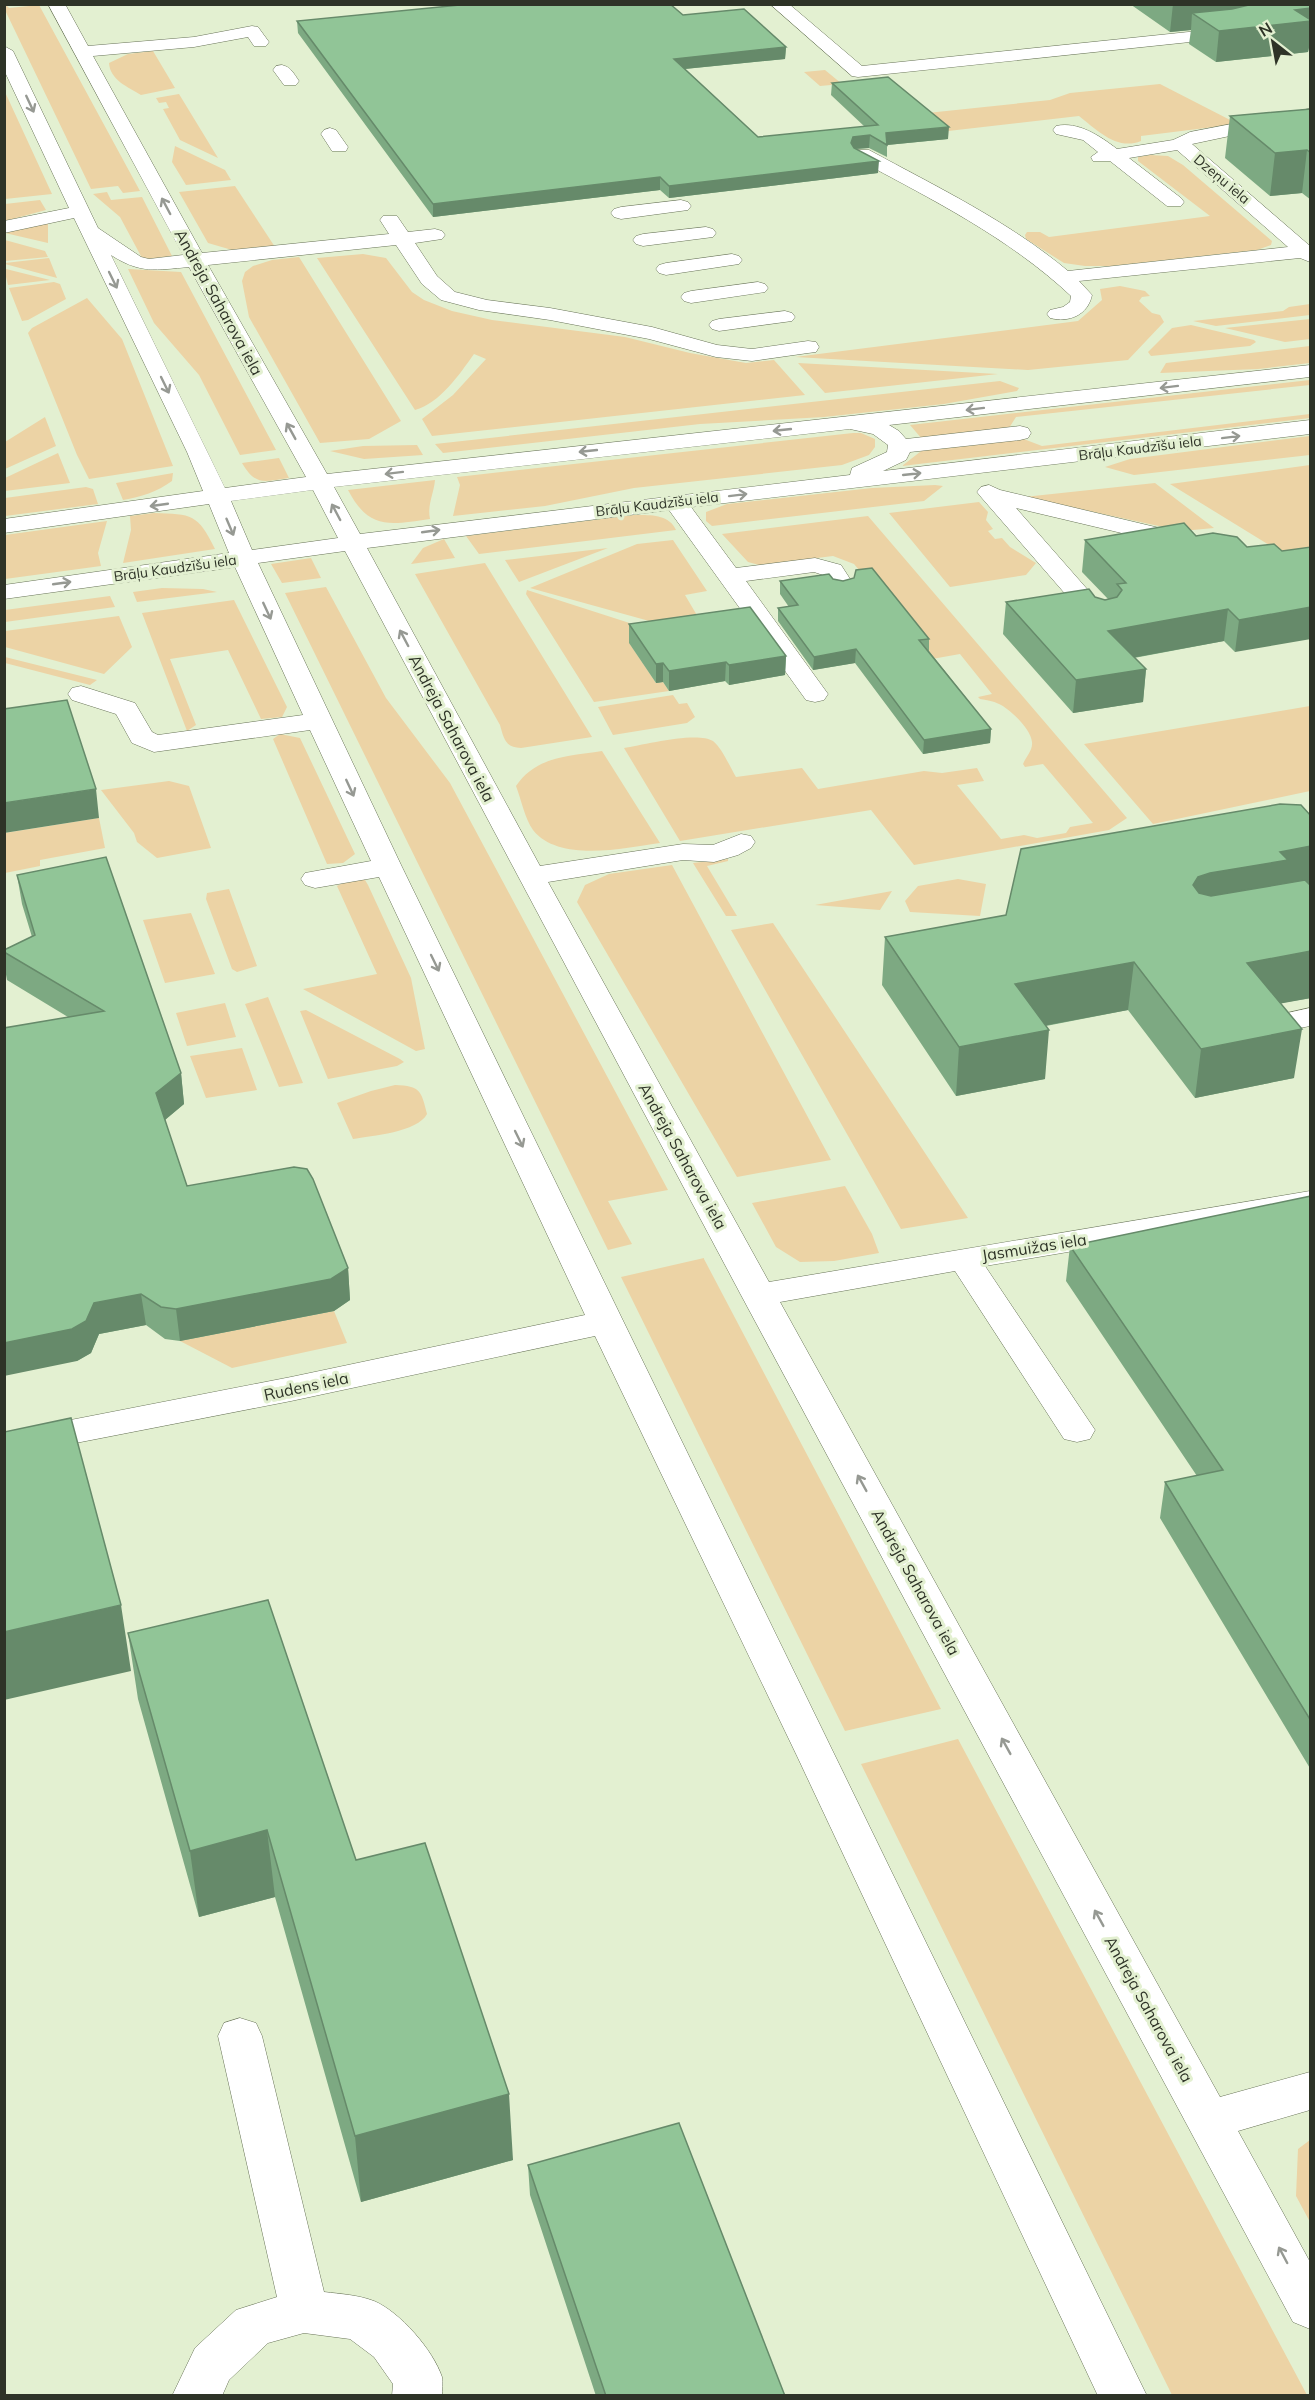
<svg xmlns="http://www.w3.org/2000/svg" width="1315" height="2400" viewBox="0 0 1315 2400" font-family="Mulish,sans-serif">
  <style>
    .green { fill: #ecd3a5 }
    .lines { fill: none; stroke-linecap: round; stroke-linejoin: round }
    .minor-casing { stroke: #697459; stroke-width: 1 }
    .minor { fill: #fff; fill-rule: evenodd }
    .wall { fill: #7da982 }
    .shaded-wall { fill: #668a6a }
    .building { fill: #91c597; stroke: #668a6a; stroke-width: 1.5 }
    .oneway { stroke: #969993 }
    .labels { text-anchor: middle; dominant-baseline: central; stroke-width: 6; stroke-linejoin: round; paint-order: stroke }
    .far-street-label { font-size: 14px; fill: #2e3327; stroke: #e3f0d1 }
    .street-label { font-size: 16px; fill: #2e3327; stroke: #e3f0d1 }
  </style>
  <rect width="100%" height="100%" fill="#e3f0d1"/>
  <path class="green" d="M 5,4 L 9,8 L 39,5 L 140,191 L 123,193 L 118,186 L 91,189 L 5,10 Z
    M 153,51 L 175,88 L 141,95 C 128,87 110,80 109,63 L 128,54 Z
    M 825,70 L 842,84 L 820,86 L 804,72 Z
    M 1160,84 L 1238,124 L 1141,136 L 1141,141 C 1117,151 1097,130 1079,116 L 922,134 L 908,115 L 1050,100 L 1070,93 Z
    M 5,92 L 52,194 L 5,199 Z
    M 179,94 L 218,158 L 180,140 L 163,109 L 169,108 L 166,102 L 159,103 L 156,98 Z
    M 175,146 L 225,170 L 231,180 L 186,185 L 172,162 Z
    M 1150,155 L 1168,156 L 1183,165 L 1272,241 L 1271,245 L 1257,250 L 1112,266 L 1085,266 L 1064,263 L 1026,239 L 1025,235 L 1027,232 L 1040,232 L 1049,237 L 1210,216 L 1138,161 L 1138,157 Z
    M 235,186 L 275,247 L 232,250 L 208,243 L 179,192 Z
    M 107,192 L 111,200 L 142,197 L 172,256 L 147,260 L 142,258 L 120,217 L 93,194 Z
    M 40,200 L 46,210 L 5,221 L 5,204 Z
    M 33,224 L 48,224 L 48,243 L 5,233 Z
    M 5,240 L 45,251 L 48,257 L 5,261 Z
    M 363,254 L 386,258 L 412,292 L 424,300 L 452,311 L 492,320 L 625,337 L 690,353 L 746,363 L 774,360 L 805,395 L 432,436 L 422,419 L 453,395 L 486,359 L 474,354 C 459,375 440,403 415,410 L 317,258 Z
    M 299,257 L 401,421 L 369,439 L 320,443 L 249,317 L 242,281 L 245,272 L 253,266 L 272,260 Z
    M 49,258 L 57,278 L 5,264 L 5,263 Z
    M 4,269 L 6,269 L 50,280 L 8,285 Z
    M 128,269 L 181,272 L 276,450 L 240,455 L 199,375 L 154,323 Z
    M 54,282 L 60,284 L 66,299 L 28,320 L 22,321 L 9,288 Z
    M 1120,286 L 1145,291 L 1150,296 L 1142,297 L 1139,301 L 1152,313 L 1160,315 L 1164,322 L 1128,360 L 1028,370 L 795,357 L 1078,321 L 1102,300 L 1100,289 Z
    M 87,298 L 122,339 L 173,466 L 89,479 L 77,455 L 28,333 L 32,328 Z
    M 1310,304 L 1310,315 L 1216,326 L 1193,321 L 1283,311 L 1289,307 Z
    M 1310,319 L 1310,339 L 1285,342 L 1225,328 Z
    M 1191,325 L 1254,340 L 1256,342 L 1250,346 L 1151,356 L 1148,352 L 1172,328 Z
    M 1310,346 L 1310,363 L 1258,369 L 1160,373 L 1166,363 Z
    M 798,363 L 998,374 L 825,393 Z
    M 1310,380 L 1310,385 L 1016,417 L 1009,428 L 922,439 L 910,425 Z
    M 1000,381 L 1019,388 L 1017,391 L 944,404 L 824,417 L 700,424 L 443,453 L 435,444 Z
    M 1310,414 L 1310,418 L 902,466 L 925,448 L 1021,438 L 1042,446 Z
    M 45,417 L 56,446 L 5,469 L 5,442 Z
    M 853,433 L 861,433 L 875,439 L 875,447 L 869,455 L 842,465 L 634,488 L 545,506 L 453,516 L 460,485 L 457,477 Z
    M 1310,436 L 1310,455 L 1134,475 L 1105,467 L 1130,459 Z
    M 417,445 L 423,455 L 364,459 L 330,451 L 363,446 Z
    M 58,453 L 70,483 L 5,491 L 5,478 Z
    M 279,458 L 289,478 C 265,481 256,487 242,463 Z
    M 1310,465 L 1310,569 L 1308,569 L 1170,484 Z
    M 173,473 L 172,481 C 157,492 141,497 123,500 L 116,483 Z
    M 435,480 C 434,493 427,505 430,519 C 389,525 369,530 348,490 Z
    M 1155,483 L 1214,528 L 1182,531 L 1024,497 Z
    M 935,485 L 943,486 L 924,501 L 712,526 L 706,521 L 706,512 L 727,504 L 872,488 Z
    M 86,487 L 93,489 L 98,504 L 5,516 L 5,498 Z
    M 979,502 L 988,512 L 986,520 L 993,529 L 988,531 L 995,539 L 1002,538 L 1010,547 L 1036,563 L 1026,575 L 950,587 L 889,513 Z
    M 154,513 C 192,514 198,514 215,549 L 123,563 L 131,530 L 130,516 Z
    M 634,515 C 650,515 669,514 676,530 L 479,554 L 466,536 Z
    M 868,516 L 1127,818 L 1109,830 L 914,865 L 871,810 L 680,841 L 624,748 C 643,745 697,731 713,741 C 722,748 730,767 736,777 L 802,768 L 818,789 L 924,771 L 942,773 L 977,768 L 984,781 L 957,785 L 1001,839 L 1024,835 L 1037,838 L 1066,833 L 1070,827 L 1093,823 L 1043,764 L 1025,767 L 1023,764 C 1026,757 1033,750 1032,742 C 1031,729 1010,709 999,704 C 993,701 986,700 980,699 L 978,697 L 992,694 L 960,654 L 932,659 L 854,564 L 833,556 L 759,565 L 748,562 L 722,534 Z
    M 107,521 L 98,553 L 101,566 L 5,579 L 5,535 Z
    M 444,539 L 455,558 L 411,564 L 423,548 Z
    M 673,540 L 707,591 L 685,595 L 698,617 L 660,624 L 530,588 L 637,544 Z
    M 608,548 L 519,582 L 505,560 Z
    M 311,558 L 321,578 L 282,583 L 271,564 Z
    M 485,563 L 592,737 L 521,748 C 505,747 504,739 500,725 L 415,574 Z
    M 326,587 L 386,698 L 450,783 L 668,1190 L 608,1201 L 632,1244 L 608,1250 L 285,593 Z
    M 162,588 L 203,589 L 217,592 L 137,602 L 133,592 Z
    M 527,590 L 673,637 L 630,644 L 656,683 L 663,682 L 669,691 L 594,702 L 526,594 Z
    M 110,596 L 115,607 L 5,622 L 5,610 Z
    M 234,600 L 287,707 L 282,717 L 261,719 L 228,650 L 170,659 L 196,725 L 187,731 L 142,613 Z
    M 119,616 L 132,647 L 104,674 L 5,647 L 5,631 Z
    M 4,657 L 5,657 L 97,680 L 90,685 L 5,663 Z
    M 673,695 L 679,704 L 687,703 L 695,717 L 687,723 L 613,735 L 598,707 Z
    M 1310,706 L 1310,791 L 1153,824 L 1084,744 Z
    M 280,734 L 300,738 L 355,854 L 343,863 L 327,864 L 273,739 Z
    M 602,751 L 660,843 C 625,848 559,863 533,830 C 525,819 521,799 516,786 C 536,756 570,756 602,751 Z
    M 169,781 L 189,786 L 211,848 L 157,858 L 137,842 L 134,833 L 101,790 Z
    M 99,818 L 105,848 L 40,860 L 40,866 L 5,873 L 5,833 Z
    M 728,859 L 728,861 L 707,866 L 737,916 L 726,916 L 693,863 Z
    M 672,865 L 831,1160 L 737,1177 L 577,902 L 585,885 L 609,874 Z
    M 350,879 L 365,880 L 368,885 L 411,978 L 425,1049 L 416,1051 L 303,989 L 377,974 L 337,886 Z
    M 958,879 L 986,884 L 980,916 L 910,912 L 905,901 L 918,886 Z
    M 229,889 L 257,966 L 237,972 L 232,969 L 206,899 L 207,893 Z
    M 892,891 L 880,910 L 815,905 Z
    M 191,913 L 215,974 L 165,983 L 143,920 Z
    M 773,923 L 968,1218 L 901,1229 L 731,930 Z
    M 268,997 L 303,1083 L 279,1087 L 245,1004 Z
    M 225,1003 L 236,1037 L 187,1046 L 176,1013 Z
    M 306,1010 L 400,1059 L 404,1062 L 397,1066 L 328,1079 L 300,1011 Z
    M 242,1048 L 257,1090 L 206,1098 L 190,1056 Z
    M 395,1085 C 421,1086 421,1091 427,1114 C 418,1132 371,1136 353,1139 L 337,1103 L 371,1091 Z
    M 845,1186 L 872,1234 L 879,1253 L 834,1261 L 800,1262 L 776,1247 L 752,1203 Z
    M 704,1258 L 704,1259 L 941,1709 L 845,1731 L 621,1277 Z
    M 334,1311 L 347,1343 L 232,1368 L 180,1341 Z
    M 958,1739 L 1307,2395 L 1172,2395 L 861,1764 Z
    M 1310,2140 L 1310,2222 L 1296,2196 L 1298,2149 Z"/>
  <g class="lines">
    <defs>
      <path id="minor" d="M 48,4 L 65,4 L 88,46 L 194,37 L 252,26 L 258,27 L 269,42 L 266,46 L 254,46 L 248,37 L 194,47 L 93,56 L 202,253 L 389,234 L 380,220 L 383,216 L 397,216 L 408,232 L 435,229 L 442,231 L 445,235 L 442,239 L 415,243 L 437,276 L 455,292 L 487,300 L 550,308 L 652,327 L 717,345 L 752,349 L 808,341 L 816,342 L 819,347 L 816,352 L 808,353 L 752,361 L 716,357 L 649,339 L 550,320 L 479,310 L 441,300 L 422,284 L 396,245 L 208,265 L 327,474 L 1310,365 L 1310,377 L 889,425 L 899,431 L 906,439 L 1020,426 L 1028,428 L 1031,433 L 1028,438 L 1020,440 L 910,452 L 906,460 L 883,471 L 1310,420 L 1310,434 L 691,507 L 736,568 L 815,558 L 841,565 L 854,585 L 851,590 L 842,592 L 833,590 L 823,575 L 814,572 L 746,581 L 828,694 L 824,700 L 815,702 L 806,700 L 669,510 L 367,548 L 540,866 L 683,844 L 713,845 L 741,834 L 751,836 L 755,842 L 751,848 L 738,855 L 714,862 L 683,860 L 548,882 L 769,1282 L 1310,1191 L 1310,1211 L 985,1266 L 1095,1430 L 1090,1439 L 1077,1442 L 1064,1439 L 955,1271 L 780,1302 L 1220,2097 L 1310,2072 L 1310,2110 L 1238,2131 L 1310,2262 L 1310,2329 L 1293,2322 L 741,1295 L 345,551 L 258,563 L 402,867 L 1147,2396 L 1098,2396 L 797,1756 L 595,1336 L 291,1401 L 4,1457 L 4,1433 L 291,1377 L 585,1315 L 379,877 L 315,888 L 305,885 L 301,879 L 305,873 L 371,861 L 310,730 L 154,752 L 132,743 L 116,714 L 72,700 L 68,694 L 72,688 L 81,686 L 135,703 L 152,732 L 158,735 L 303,715 L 235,567 L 4,599 L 4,585 L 229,553 L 209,504 L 4,533 L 4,519 L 203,491 L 187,452 L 74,218 L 4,233 L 4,221 L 69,208 L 4,70 L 4,46 L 13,51 L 98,228 L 141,257 L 149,259 L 183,255 ZM 111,255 C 140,274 156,270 189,267 L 306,477 L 225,488 ZM 850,429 L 873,434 L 888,445 L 887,452 L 852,468 L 850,475 L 360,534 L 334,487 ZM 313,490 L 338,538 L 252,550 L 231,501 Z
        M 770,4 L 789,4 L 862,66 L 1227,28 C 1242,24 1254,16 1267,11 C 1280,6 1297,4 1310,4 L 1310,13 L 1279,18 L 1253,32 L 1228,38 L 858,77 L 852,76 Z
        M 282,65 C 291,67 294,74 299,81 L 296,85 L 284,85 L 273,70 L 276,66 Z
        M 1310,109 L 1310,119 L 1192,144 L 1310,246 L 1310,262 L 1300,258 L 1079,281 L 1092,295 C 1088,315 1069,323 1050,318 L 1047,314 L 1050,310 L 1063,307 L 1070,302 L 1071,296 C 1008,237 931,199 855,158 L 853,154 L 855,150 L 869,150 C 937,187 1008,221 1068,271 L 1288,247 L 1177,150 L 1129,158 L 1181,198 L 1184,202 L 1181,206 L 1167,206 L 1110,161 L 1093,161 L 1091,157 L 1098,152 L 1083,140 L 1056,134 L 1053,130 L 1056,126 C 1078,121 1100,136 1117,149 L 1173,140 L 1190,132 Z
        M 330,128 L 336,130 L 348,147 L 346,151 L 332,151 L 321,134 L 324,130 Z
        M 681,200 L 688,202 L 691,206 L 688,210 L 621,219 L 614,217 L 611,213 L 614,209 L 621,207 Z
        M 706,227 L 713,229 L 716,233 L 713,237 L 643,246 L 636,244 L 633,240 L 636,236 L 643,234 Z
        M 732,254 L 739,256 L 742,260 L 739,264 L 666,275 L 659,273 L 656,269 L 659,265 L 666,263 Z
        M 758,282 L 765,284 L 768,288 L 765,292 L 691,303 L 684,301 L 681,297 L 684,293 L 691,291 Z
        M 785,311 L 792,313 L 795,317 L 792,321 L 719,331 L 712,329 L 709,325 L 712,321 L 719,319 Z
        M 989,485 L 1000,490 L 1193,536 L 1197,541 L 1193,546 L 1185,548 L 1016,508 L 1116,622 L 1112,627 L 1103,630 L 1094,627 L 981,497 L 977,492 L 981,487 Z
        M 1310,1008 L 1310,1026 L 1285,1031 L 1274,1028 L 1270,1022 L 1274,1016 Z
        M 240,2018 L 256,2023 L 262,2036 L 324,2292 C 341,2294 358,2295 374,2301 C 400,2312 433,2350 442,2377 C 443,2383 442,2390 442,2396 L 392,2396 L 393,2384 L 374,2357 L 350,2339 L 304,2333 L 268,2343 L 229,2380 L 222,2396 L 172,2396 L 195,2348 L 236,2310 L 277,2297 L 218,2036 L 224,2023 Z"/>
    </defs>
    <use href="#minor" class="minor-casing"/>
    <use href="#minor" class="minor"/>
  </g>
  <path class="wall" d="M 1130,4 L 1311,4 L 1311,38 L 1308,52 L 1216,62 L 1189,44 L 1191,30 L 1170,32 Z
    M 683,15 L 786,47 L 785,59 L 685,69 L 758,137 L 865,127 L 831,95 L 832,83 L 948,139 L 887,145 L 887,157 L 869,148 L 856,149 L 878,173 L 669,198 L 660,190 L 433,217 L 298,33 L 297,21 Z
    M 1311,109 L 1311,200 L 1302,193 L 1270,196 L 1225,158 L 1230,116 Z
    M 1196,536 L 1247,547 L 1274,544 L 1235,652 L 1224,641 L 1134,658 L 1146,669 L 1143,702 L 1073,713 L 1003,634 L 1006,602 L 1095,597 L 1105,600 L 1108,599 L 1082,572 L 1085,540 Z
    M 833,579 L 929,639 L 929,651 L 991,729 L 990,743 L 923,754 L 855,663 L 813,670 L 778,621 L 778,608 L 789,607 L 780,594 L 780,581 Z
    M 629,624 L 786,656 L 785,675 L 729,685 L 725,681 L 669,691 L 663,682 L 656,683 L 629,643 Z
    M 1311,816 L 1311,998 L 1281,1003 L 1294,1078 L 1195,1098 L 1128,1010 L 1046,1026 L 1045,1079 L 956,1096 L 882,985 L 885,937 L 1006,915 Z
    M 17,875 L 181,1073 L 184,1104 L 165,1120 L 187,1186 L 348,1268 L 350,1300 L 334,1311 L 180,1341 L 165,1339 L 146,1325 L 99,1334 L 91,1353 L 77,1361 L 68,1017 L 7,980 L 4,964 L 4,950 L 32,937 L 22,904 Z
    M 1311,1196 L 1311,1770 L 1160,1518 L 1165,1482 L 1197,1476 L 1066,1281 L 1070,1246 Z
    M 128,1633 L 356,1860 L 513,2160 L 361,2202 L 275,1897 L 199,1917 L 138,1699 Z
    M 528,2165 L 785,2396 L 596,2396 L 530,2195 Z"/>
  <path class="shaded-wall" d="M 1173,4 L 1289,4 L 1192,13 L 1191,30 L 1170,32 Z
    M 1311,8 L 1311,38 L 1308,52 L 1216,62 L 1219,31 L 1295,10 Z
    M 786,47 L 785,59 L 674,70 L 674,59 Z
    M 949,127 L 948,139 L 887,145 L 886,133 Z
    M 870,135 L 869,148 L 853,149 L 851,143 L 853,137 Z
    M 1307,150 L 1302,193 L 1270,196 L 1275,153 Z
    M 879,161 L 878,173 L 669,198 L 669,186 Z
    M 660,177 L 660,190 L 433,217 L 433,204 Z
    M 1311,607 L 1311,639 L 1235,652 L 1239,620 Z
    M 1228,609 L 1224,641 L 1104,663 L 1108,631 Z
    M 856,649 L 855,663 L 813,670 L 814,657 Z
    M 786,656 L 785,675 L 729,685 L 729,665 Z
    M 726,662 L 725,681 L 669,691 L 669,671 Z
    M 663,663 L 663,682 L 656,683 L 656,664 Z
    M 1146,669 L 1143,702 L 1073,713 L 1076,680 Z
    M 991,729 L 990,743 L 923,754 L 924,740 Z
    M 96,789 L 99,818 L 4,833 L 4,803 Z
    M 1311,846 L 1311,892 L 1187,932 L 1193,885 L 1198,877 L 1280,852 Z
    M 1311,951 L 1311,998 L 1240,1011 L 1247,963 Z
    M 1134,962 L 1128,1010 L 1011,1032 L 1015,984 Z
    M 1302,1029 L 1294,1078 L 1195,1098 L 1201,1049 Z
    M 1049,1030 L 1045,1079 L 956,1096 L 959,1047 Z
    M 181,1073 L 184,1104 L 160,1124 L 156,1093 Z
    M 348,1268 L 350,1300 L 334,1311 L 180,1341 L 176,1309 Z
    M 141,1294 L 146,1325 L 99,1334 L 91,1353 L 77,1361 L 4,1376 L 4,1343 L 94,1303 Z
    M 121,1605 L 131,1671 L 4,1700 L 4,1632 Z
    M 267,1830 L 275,1897 L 199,1917 L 190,1851 Z
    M 509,2094 L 513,2160 L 361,2202 L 355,2136 Z"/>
  <path class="building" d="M 470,4 L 670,4 L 683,15 L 744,9 L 786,47 L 674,59 L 758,137 L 878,125 L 832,83 L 888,77 L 949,127 L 886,133 L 887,145 L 870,135 L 853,137 L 851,143 L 854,148 L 879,161 L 669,186 L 660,177 L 433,204 L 297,21 Z
    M 1253,4 L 1311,4 L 1311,8 L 1295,10 L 1311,20 L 1311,21 L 1219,31 L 1192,13 L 1232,9 Z
    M 1311,109 L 1311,153 L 1307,150 L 1275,153 L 1230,116 Z
    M 1184,523 L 1196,536 L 1213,533 L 1237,537 L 1247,547 L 1274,544 L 1282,551 L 1311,547 L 1311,607 L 1239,620 L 1228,609 L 1108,631 L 1146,669 L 1076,680 L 1006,602 L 1089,589 L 1095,597 L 1105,600 L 1117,597 L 1122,590 L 1117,584 L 1126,583 L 1085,540 Z
    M 872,568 L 929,639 L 919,640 L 991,729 L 924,740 L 856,649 L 814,657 L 778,608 L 798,605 L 780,581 L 829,574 L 833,579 L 843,581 L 854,578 L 856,570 Z
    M 750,607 L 786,656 L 729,665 L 726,662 L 669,671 L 663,663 L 656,664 L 629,624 Z
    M 67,700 L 96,789 L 4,803 L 4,709 Z
    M 1280,804 L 1301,805 L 1311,816 L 1311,846 L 1280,852 L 1288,860 L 1210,873 L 1198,877 L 1193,885 L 1199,893 L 1211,896 L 1305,880 L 1311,886 L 1311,951 L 1247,963 L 1302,1029 L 1201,1049 L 1134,962 L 1015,984 L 1049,1030 L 959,1047 L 885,937 L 1006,915 L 1021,849 Z
    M 106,857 L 181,1073 L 156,1093 L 187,1186 L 294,1167 L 307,1169 L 313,1179 L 348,1268 L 331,1279 L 176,1309 L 161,1307 L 141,1294 L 94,1303 L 86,1321 L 72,1329 L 4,1343 L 4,1028 L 104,1011 L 4,952 L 4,950 L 35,935 L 17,875 Z
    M 1311,1196 L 1311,1721 L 1165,1482 L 1223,1470 L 1070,1246 Z
    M 71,1418 L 121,1605 L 4,1632 L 4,1432 Z
    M 268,1600 L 356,1860 L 425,1843 L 509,2094 L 355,2136 L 267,1830 L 190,1851 L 128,1633 Z
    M 679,2123 L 785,2396 L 606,2396 L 528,2165 Z"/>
  <defs><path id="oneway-shaft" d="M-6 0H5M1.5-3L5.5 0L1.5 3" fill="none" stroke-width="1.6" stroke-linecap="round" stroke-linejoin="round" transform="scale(1.5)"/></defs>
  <g class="oneway">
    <use href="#oneway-shaft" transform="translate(30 104) rotate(65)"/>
    <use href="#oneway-shaft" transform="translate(166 206) rotate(-118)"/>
    <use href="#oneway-shaft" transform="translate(113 280) rotate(64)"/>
    <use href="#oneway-shaft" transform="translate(165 385) rotate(64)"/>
    <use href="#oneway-shaft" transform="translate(1169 387) rotate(173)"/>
    <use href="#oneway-shaft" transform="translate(975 409) rotate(173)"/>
    <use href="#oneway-shaft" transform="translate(782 430) rotate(174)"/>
    <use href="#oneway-shaft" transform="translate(291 431) rotate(-119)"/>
    <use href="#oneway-shaft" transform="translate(1231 437) rotate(-7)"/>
    <use href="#oneway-shaft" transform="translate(588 451) rotate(174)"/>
    <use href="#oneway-shaft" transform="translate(394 473) rotate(173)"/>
    <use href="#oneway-shaft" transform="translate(912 474) rotate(-6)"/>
    <use href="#oneway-shaft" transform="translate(738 495) rotate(-7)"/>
    <use href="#oneway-shaft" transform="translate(159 505) rotate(172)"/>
    <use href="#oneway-shaft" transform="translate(336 512) rotate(-118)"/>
    <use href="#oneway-shaft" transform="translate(230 527) rotate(67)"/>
    <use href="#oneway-shaft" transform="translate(431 531) rotate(-8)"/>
    <use href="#oneway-shaft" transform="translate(62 583) rotate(-8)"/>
    <use href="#oneway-shaft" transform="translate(267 611) rotate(65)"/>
    <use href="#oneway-shaft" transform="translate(404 638) rotate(-118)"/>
    <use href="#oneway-shaft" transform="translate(350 788) rotate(65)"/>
    <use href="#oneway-shaft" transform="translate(435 963) rotate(64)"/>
    <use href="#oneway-shaft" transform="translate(519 1139) rotate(64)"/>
    <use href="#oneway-shaft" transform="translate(862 1483) rotate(-119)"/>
    <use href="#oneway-shaft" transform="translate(1006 1746) rotate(-119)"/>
    <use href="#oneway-shaft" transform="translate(1099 1918) rotate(-119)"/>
    <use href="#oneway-shaft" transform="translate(1283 2255) rotate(-118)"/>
  </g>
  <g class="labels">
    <g class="far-street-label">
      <text transform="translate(1222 179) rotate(40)">Dzeņu iela</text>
      <text transform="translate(1140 448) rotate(-7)">Brāļu Kaudzīšu iela</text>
      <text transform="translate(657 504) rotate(-7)">Brāļu Kaudzīšu iela</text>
      <text transform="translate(175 568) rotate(-8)">Brāļu Kaudzīšu iela</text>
    </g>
    <g class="street-label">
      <text transform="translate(219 302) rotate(61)">Andreja Saharova iela</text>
      <text transform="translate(452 728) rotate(62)">Andreja Saharova iela</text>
      <text transform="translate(683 1156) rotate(61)">Andreja Saharova iela</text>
      <text transform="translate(1034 1247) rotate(-9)">Jasmuižas iela</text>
      <text transform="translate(306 1386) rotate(-12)">Rudens iela</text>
      <text transform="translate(916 1582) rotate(61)">Andreja Saharova iela</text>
      <text transform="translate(1149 2009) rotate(61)">Andreja Saharova iela</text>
    </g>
  </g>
  <rect width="1315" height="2400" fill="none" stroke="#2e3327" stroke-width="12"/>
  <g transform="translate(1273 42) rotate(329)" stroke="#e3f0d1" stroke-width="4.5" paint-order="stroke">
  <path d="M0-4.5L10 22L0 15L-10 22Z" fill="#2e3327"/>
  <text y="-9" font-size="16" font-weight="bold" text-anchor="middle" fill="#2e3327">N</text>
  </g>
</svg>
